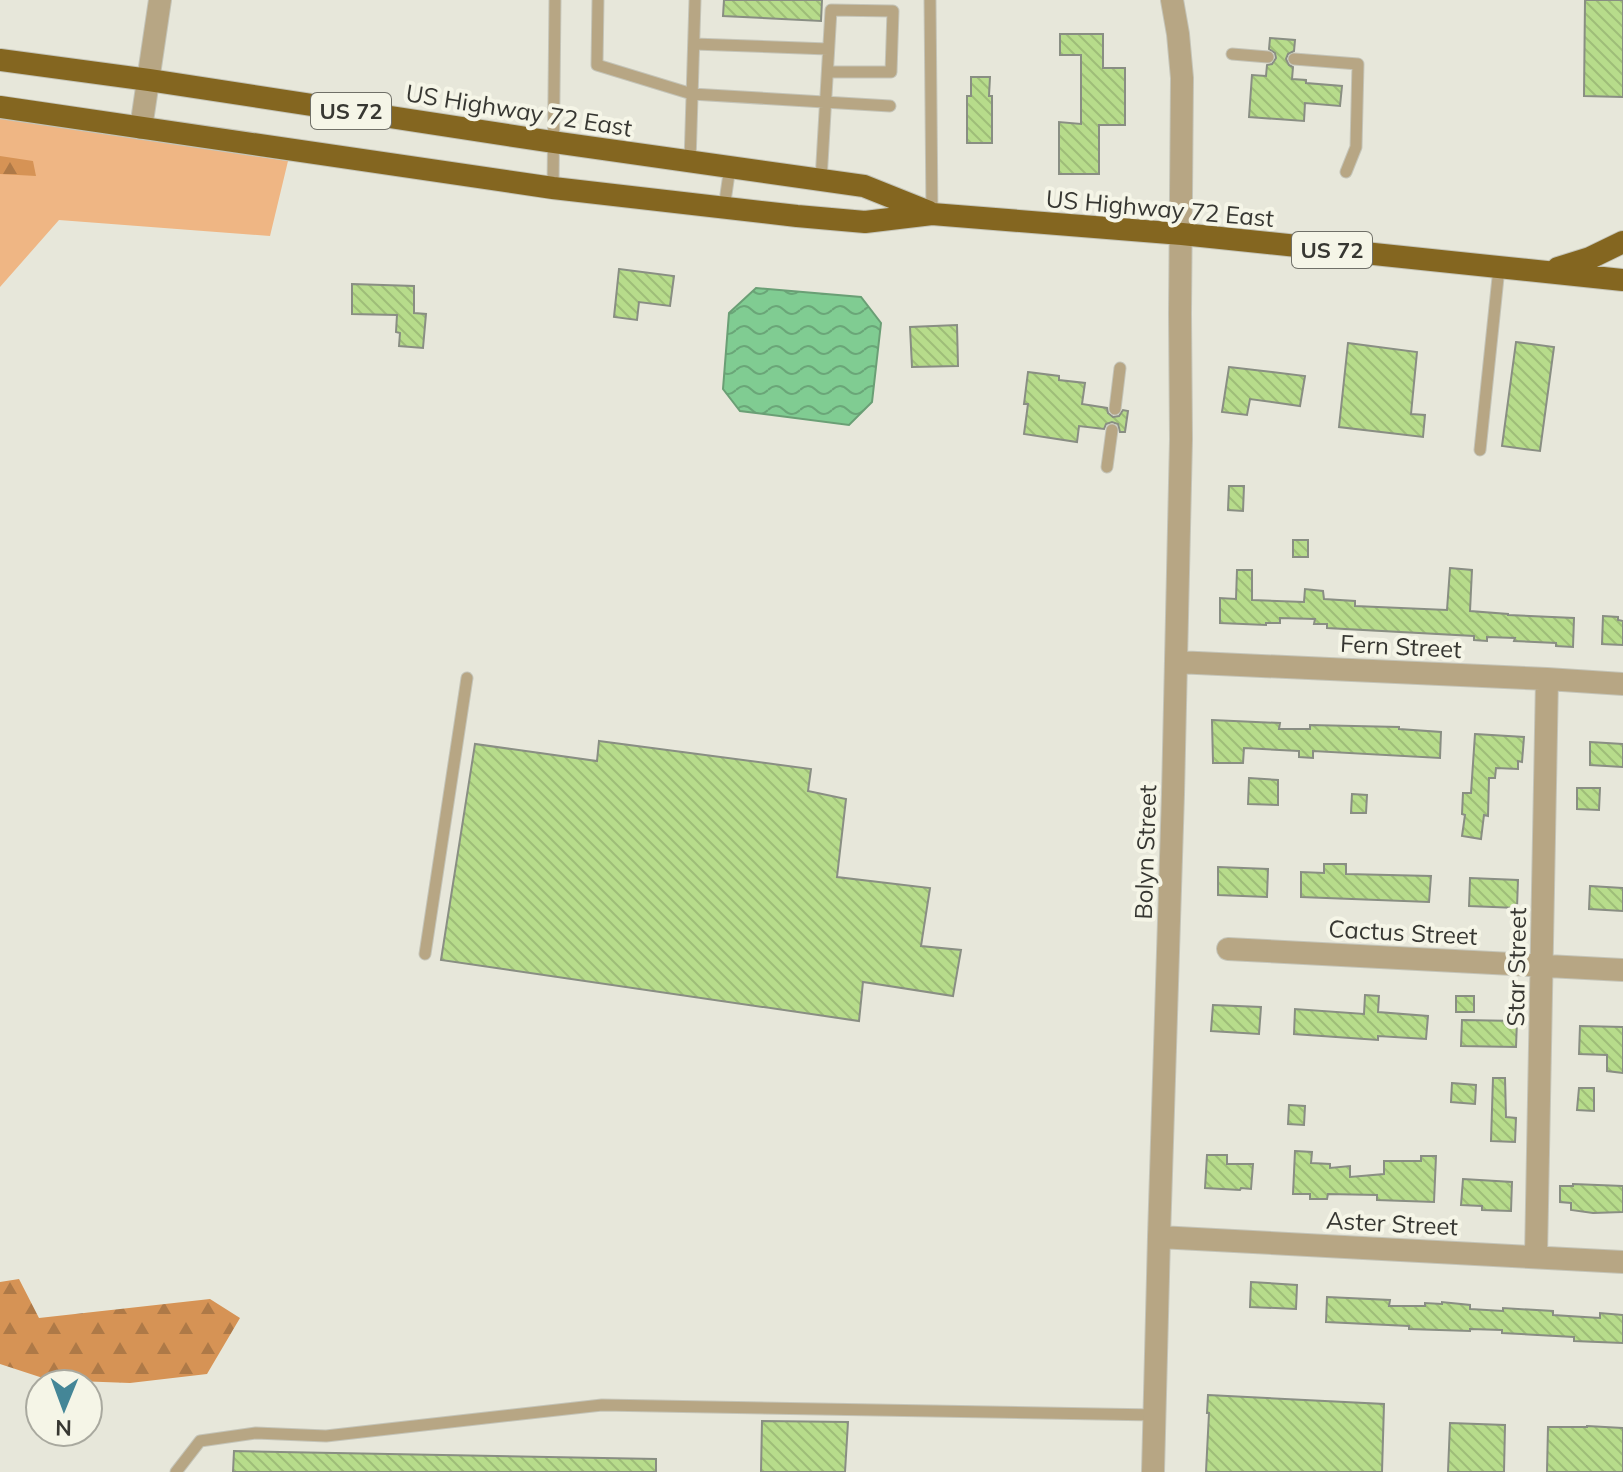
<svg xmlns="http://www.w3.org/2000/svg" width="1623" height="1472" viewBox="0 0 1623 1472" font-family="Mulish,sans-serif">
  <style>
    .green { fill: #efb684 }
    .forest { fill: url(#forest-firs) }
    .water { fill: url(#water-waves); stroke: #6a9f75; stroke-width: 2 }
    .building { fill: url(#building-back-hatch); stroke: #898e83; stroke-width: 2 }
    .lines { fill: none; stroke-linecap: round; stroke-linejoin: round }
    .service-casing { stroke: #c4c4b8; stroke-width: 13 }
    .minor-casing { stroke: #c4c4b8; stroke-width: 24 }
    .trunk-casing { stroke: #c4c4b8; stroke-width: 24 }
    .service { stroke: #b7a684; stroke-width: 11 }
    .minor { stroke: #b7a684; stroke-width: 22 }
    .trunk { stroke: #846620; stroke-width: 22 }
    .labels { text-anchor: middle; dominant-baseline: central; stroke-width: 8; stroke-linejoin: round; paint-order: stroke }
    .shield { fill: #f5f5e7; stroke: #707068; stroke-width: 2 }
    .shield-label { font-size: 22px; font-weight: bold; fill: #373732 }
    .street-label { font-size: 24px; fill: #373732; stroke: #f5f5e7 }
  </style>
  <defs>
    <pattern id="forest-firs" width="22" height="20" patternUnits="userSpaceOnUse" patternTransform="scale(2)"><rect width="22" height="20" fill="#d69355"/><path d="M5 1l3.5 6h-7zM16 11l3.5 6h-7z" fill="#ae7947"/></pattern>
    <pattern id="water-waves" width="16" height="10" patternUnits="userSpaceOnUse" patternTransform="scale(2)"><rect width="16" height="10" fill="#80cc92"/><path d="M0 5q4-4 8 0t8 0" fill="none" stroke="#6aa678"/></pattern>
    <pattern id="building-back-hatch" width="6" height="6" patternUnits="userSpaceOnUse" patternTransform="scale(2)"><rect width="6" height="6" fill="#b7dc8b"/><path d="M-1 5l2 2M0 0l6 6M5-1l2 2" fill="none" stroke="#9ebd78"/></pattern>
  </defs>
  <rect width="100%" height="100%" fill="#e7e7da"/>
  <path class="green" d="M 0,118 L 288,161 L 270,236 L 59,220 L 0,287 Z"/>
  <path class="forest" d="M 0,156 L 33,161 L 36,176 L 0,174 Z
    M 19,1279 L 39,1318 L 210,1299 L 240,1318 L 207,1374 L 130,1383 L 49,1380 L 0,1364 L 0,1282 Z"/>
  <path class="water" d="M 756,288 L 861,297 L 881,323 L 872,402 L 849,425 L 740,411 L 723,389 L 729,313 Z"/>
  <path class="building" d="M 724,0 L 822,0 L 821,21 L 723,16 Z
    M 1585,0 L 1623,0 L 1623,97 L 1584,96 Z
    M 1060,34 L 1103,34 L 1103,68 L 1125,68 L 1125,125 L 1099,125 L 1099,174 L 1059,174 L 1059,122 L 1081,124 L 1081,55 L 1060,55 Z
    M 1270,38 L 1295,40 L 1294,51 L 1288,54 L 1286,59 L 1289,65 L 1293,67 L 1292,79 L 1306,80 L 1306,83 L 1342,86 L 1340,106 L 1305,103 L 1304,121 L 1249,117 L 1252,75 L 1266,76 L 1267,65 L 1272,64 L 1276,58 L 1275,53 L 1269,49 Z
    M 971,77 L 990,77 L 989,96 L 992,96 L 992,143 L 967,143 L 967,96 L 971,96 Z
    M 619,269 L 674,276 L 670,306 L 639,302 L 637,320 L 614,317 Z
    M 352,284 L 414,286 L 414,313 L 426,314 L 423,348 L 399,346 L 400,333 L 396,332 L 397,315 L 352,314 Z
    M 957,325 L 958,366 L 912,367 L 910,327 Z
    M 1516,342 L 1554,347 L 1540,451 L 1502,446 Z
    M 1348,343 L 1417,352 L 1411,414 L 1425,415 L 1423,437 L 1339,427 Z
    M 1229,367 L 1305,376 L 1300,406 L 1250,399 L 1247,415 L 1222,412 Z
    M 1028,372 L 1059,376 L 1059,380 L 1085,383 L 1082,404 L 1107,408 L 1108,413 L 1113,417 L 1119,416 L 1123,410 L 1128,411 L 1125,432 L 1120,432 L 1118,424 L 1112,422 L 1106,424 L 1104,429 L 1079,426 L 1077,442 L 1024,434 L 1028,404 L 1024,404 Z
    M 1229,486 L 1244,486 L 1243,511 L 1228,510 Z
    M 1293,540 L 1308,540 L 1308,557 L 1293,557 Z
    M 1450,568 L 1472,570 L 1470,611 L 1508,614 L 1508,615 L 1574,618 L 1573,647 L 1556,646 L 1556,643 L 1514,641 L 1515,638 L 1487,637 L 1487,641 L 1474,640 L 1474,636 L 1327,628 L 1327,624 L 1314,624 L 1315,619 L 1280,618 L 1280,623 L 1266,623 L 1266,625 L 1220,623 L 1220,598 L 1236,599 L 1237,570 L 1252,570 L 1252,600 L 1304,602 L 1305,589 L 1323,591 L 1324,599 L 1355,601 L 1355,606 L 1447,610 Z
    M 1603,616 L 1618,617 L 1618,620 L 1623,621 L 1623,645 L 1602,644 Z
    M 1212,720 L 1280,723 L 1279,729 L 1310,729 L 1310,725 L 1399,727 L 1399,729 L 1441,732 L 1440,758 L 1313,751 L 1313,758 L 1299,757 L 1299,751 L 1244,748 L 1243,763 L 1213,763 Z
    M 1475,734 L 1524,737 L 1522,762 L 1518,761 L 1518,769 L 1496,768 L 1495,778 L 1489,778 L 1488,816 L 1484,815 L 1481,839 L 1462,836 L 1465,815 L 1462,814 L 1463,793 L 1471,793 Z
    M 599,741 L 811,769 L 808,791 L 846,799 L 837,877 L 930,888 L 921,946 L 961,950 L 953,996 L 863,982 L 859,1021 L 441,960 L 475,744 L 597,761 Z
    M 1590,742 L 1623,744 L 1623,767 L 1590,765 Z
    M 1249,778 L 1278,780 L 1278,805 L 1248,804 Z
    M 1577,788 L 1600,788 L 1599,810 L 1577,809 Z
    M 1352,794 L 1367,795 L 1366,813 L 1351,813 Z
    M 1324,864 L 1346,864 L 1346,874 L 1431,876 L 1429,902 L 1301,897 L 1301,872 L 1324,873 Z
    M 1218,867 L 1268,869 L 1267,897 L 1218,895 Z
    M 1470,878 L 1518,880 L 1517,908 L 1469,906 Z
    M 1590,886 L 1623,888 L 1623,911 L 1589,909 Z
    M 1365,995 L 1379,996 L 1378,1012 L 1428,1016 L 1426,1039 L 1378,1036 L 1378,1040 L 1294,1034 L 1295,1009 L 1364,1014 Z
    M 1456,996 L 1474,996 L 1474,1012 L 1456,1012 Z
    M 1213,1005 L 1261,1007 L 1259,1034 L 1211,1031 Z
    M 1462,1020 L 1517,1021 L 1516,1047 L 1461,1046 Z
    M 1580,1026 L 1623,1027 L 1623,1073 L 1607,1071 L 1607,1055 L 1579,1054 Z
    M 1493,1078 L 1505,1078 L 1506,1117 L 1516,1118 L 1515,1142 L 1491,1141 Z
    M 1452,1083 L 1476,1085 L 1475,1104 L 1451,1102 Z
    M 1579,1088 L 1594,1088 L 1594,1111 L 1577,1110 Z
    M 1289,1105 L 1305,1106 L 1304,1125 L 1288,1124 Z
    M 1295,1151 L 1312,1152 L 1311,1163 L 1330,1164 L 1330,1168 L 1350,1166 L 1350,1177 L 1384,1174 L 1384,1161 L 1421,1161 L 1421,1156 L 1436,1156 L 1434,1202 L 1377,1200 L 1377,1195 L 1328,1194 L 1327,1199 L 1310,1199 L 1310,1194 L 1293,1194 Z
    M 1207,1155 L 1227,1155 L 1227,1164 L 1253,1164 L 1251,1189 L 1241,1188 L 1240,1190 L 1205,1188 Z
    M 1463,1179 L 1512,1182 L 1511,1211 L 1482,1210 L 1482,1206 L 1461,1205 Z
    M 1573,1184 L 1623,1186 L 1623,1212 L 1593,1213 L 1571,1210 L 1571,1203 L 1560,1202 L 1560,1186 L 1573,1186 Z
    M 1251,1282 L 1297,1285 L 1296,1309 L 1250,1307 Z
    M 1327,1297 L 1390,1300 L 1389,1306 L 1425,1306 L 1425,1303 L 1442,1304 L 1442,1302 L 1470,1305 L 1470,1309 L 1503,1311 L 1503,1308 L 1553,1311 L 1553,1315 L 1600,1318 L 1600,1313 L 1623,1315 L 1623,1343 L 1574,1341 L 1574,1337 L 1502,1333 L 1502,1330 L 1470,1329 L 1470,1331 L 1409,1329 L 1409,1326 L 1326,1322 Z
    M 1208,1395 L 1384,1404 L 1382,1472 L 1206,1472 L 1209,1413 L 1207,1413 Z
    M 762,1421 L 848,1422 L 845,1472 L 761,1472 Z
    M 1450,1423 L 1505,1425 L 1504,1472 L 1448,1472 Z
    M 1587,1426 L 1623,1428 L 1623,1472 L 1547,1472 L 1548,1427 L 1587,1427 Z
    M 234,1451 L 656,1459 L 656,1472 L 233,1472 Z"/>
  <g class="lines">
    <defs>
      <path id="service" d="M 598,0 L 597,65 L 692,94 L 890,106
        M 930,0 L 932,214
        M 694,44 L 828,49
        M 1232,54 L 1268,57
        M 1294,59 L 1358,64 L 1356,147 L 1346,172
        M 690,162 L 695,0
        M 821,180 L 831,10 L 893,11 L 891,72 L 828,72
        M 553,188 L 555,0
        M 724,208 L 730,167
        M 1115,409 L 1120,368
        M 1480,450 L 1499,268
        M 1107,467 L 1112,430
        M 425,954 L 467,678
        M 176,1472 L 200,1441 L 256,1433 L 326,1436 L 602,1405 L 1155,1415"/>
      <path id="minor" d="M 141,128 L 160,0
        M 1176,662 L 1547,679 L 1623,684
        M 1228,949 L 1623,970
        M 1159,1237 L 1623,1262
        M 1536,1257 L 1547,679
        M 1153,1472 L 1159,1237 L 1173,794 L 1181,439 L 1180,314 L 1182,78 L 1178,34 L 1172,0"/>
      <path id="trunk" d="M 0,60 L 149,80 L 553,142 L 864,186 L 929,212
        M 0,107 L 553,188 L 797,216 L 865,222 L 932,214 L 1182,234 L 1623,280
        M 1558,268 L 1590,258 L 1623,242"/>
    </defs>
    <use href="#service" class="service-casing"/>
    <use href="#minor" class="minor-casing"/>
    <use href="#trunk" class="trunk-casing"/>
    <use href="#service" class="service"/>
    <use href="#minor" class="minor"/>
    <use href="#trunk" class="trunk"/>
  </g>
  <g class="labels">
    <g class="shield">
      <rect x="311" y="93" width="80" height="36" rx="6"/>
      <rect x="1292" y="232" width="80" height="36" rx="6"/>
    </g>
    <g class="shield-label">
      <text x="351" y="111">US 72</text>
      <text x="1332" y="250">US 72</text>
    </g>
    <g class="street-label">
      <text transform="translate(519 110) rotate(9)">US Highway 72 East</text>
      <text transform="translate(1160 208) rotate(5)">US Highway 72 East</text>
      <text transform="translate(1401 646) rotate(3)">Fern Street</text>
      <text transform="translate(1145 852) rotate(-88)">Bolyn Street</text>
      <text transform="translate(1403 932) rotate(3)">Cactus Street</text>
      <text transform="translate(1516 967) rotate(-89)">Star Street</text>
      <text transform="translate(1392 1223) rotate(3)">Aster Street</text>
    </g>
  </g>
  <g transform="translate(64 1408) rotate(181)"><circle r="38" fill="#f5f5e7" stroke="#a9a99f" stroke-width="2"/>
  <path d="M0-6L14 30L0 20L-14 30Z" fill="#448697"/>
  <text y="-12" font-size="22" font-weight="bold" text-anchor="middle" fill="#373732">N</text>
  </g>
</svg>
